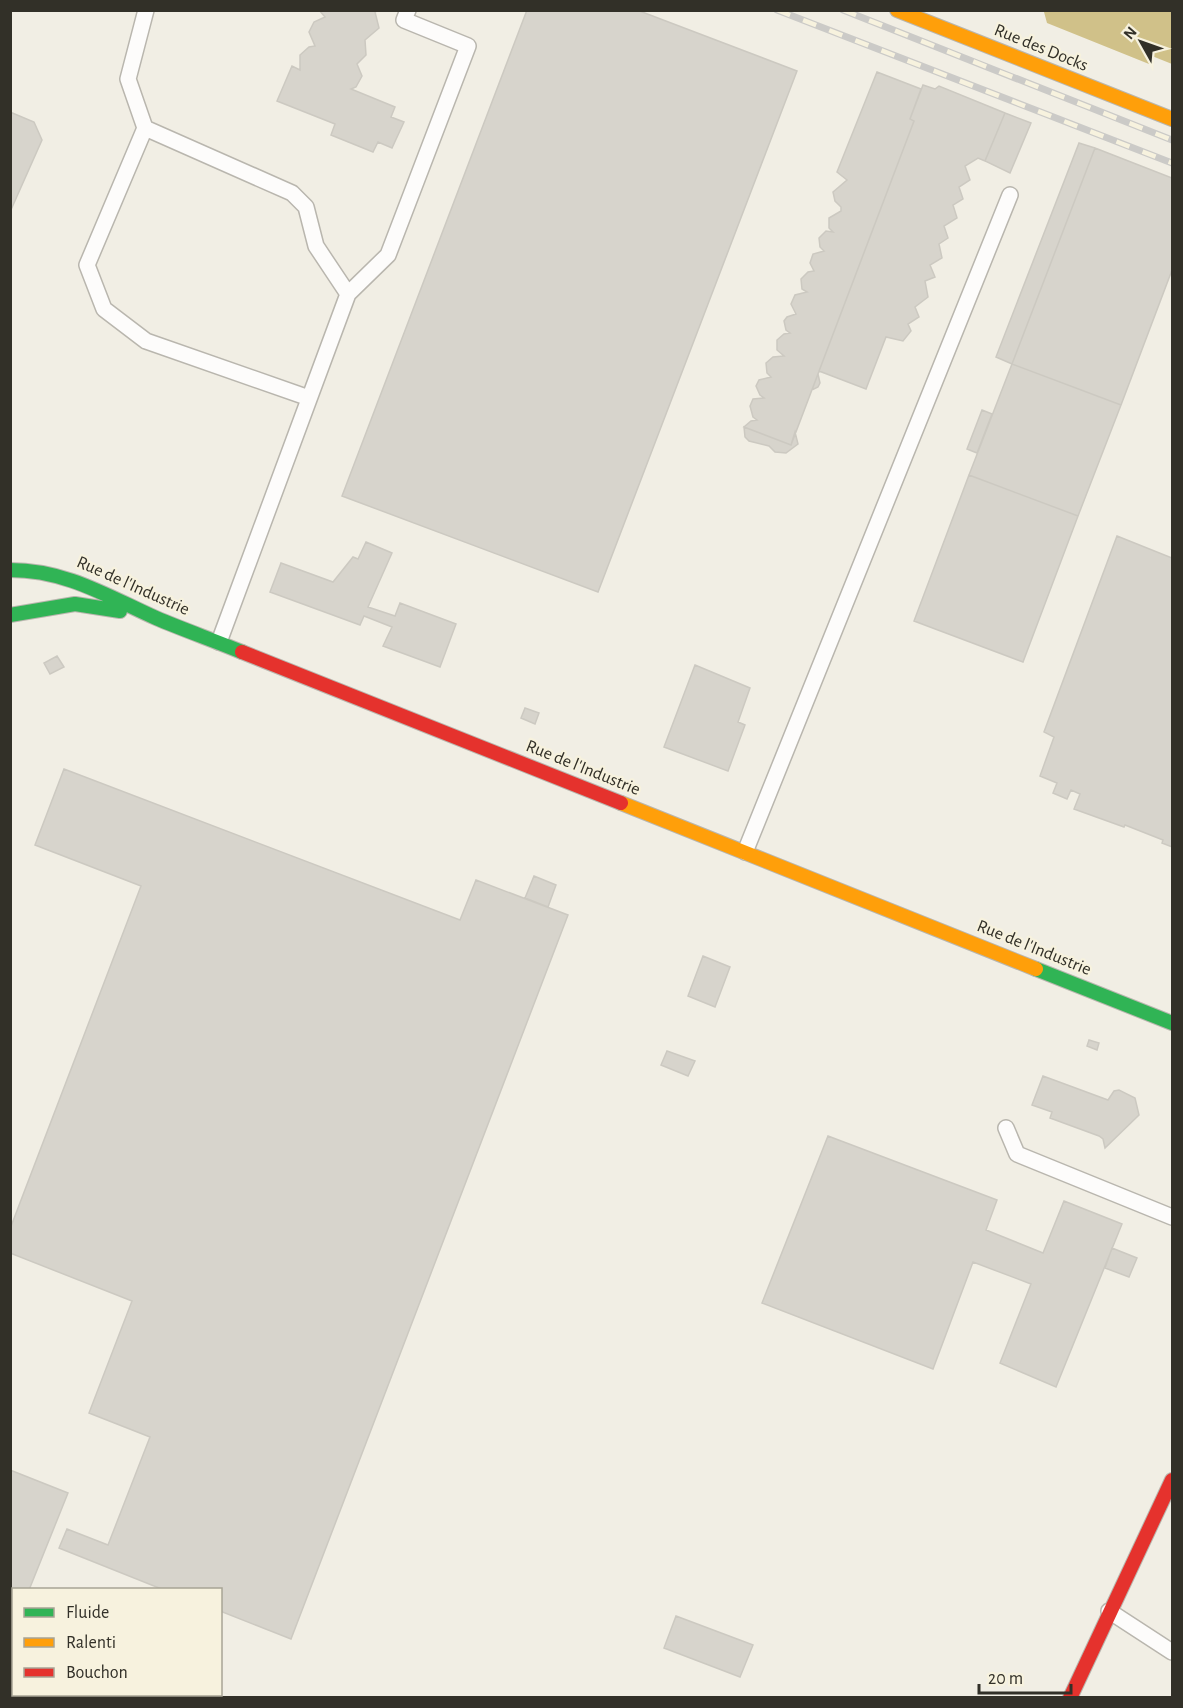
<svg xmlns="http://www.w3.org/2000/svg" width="1183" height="1708" viewBox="0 0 1183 1708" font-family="'Alegreya Sans',sans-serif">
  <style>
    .water { fill: #d0c189 }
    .building { fill: #d7d4cc; stroke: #ccc9c1; stroke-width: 1.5 }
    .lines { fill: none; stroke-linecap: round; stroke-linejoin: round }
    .lane-casing { stroke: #b9b6ae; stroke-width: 18 }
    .fast-casing { stroke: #b9b6ae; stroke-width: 16 }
    .slow-casing { stroke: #b9b6ae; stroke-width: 16 }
    .jam-casing { stroke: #b9b6ae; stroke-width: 16 }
    .lane { stroke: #fdfcfb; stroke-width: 15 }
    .fast { stroke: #30b455; stroke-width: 14 }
    .slow { stroke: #ff9f0a; stroke-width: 14 }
    .jam { stroke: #e5322d; stroke-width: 14 }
    .rail-casing { stroke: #cbcac7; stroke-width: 7 }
    .rail { stroke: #f7f2de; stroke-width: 4.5; stroke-dasharray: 14; stroke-linecap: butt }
    .labels { text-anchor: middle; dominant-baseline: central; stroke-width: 4.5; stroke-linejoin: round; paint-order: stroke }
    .street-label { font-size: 18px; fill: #323028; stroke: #f7f2de }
  </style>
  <rect width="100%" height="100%" fill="#f1eee4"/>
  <path class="water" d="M 1040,11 L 1172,11 L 1172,64 L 1152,56 L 1149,64 L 1047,23 L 1044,12 Z"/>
  <path class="building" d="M 319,10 L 379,10 L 375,12 L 379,28 L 365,40 L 366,55 L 357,64 L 362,76 L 356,87 L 351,89 L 395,107 L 391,117 L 404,122 L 392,148 L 378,142 L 373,152 L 331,135 L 335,124 L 277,101 L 292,66 L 300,70 L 300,55 L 309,47 L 315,46 L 309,32 L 314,22 L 325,17 Z
    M 527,10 L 637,10 L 797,71 L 598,592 L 342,496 Z
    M 877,72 L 921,89 L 910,119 L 914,121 L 791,445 L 744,427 L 751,421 L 757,420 L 753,417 L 750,406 L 753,399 L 764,398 L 760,395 L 756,386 L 759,380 L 771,377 L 767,373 L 766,363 L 773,357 L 784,356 L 777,350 L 777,340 L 784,334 L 790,333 L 786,330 L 784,321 L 787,317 L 796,314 L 791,304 L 795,295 L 807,292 L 802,289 L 801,279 L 808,272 L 814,271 L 810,263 L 813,254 L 824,251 L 820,247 L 819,238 L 826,231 L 833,232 L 829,228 L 829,218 L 841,211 L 841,207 L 835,201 L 833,192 L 847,180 L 837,172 Z
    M 923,85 L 935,89 L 939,86 L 1005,113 L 985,161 L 978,158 L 965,166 L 970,180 L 959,187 L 963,199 L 953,205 L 957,218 L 944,226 L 948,238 L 939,244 L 942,258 L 930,265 L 935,277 L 925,281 L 928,297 L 915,307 L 919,317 L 908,324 L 911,331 L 903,341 L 886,337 L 866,389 L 819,371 L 914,121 L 910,119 Z
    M 10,112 L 34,122 L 42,140 L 10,212 Z
    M 1005,113 L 1031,123 L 1010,173 L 985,161 Z
    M 1079,143 L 1095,148 L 1012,364 L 996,357 Z
    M 1095,148 L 1172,178 L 1172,270 L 1121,405 L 1012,364 Z
    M 1012,364 L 1121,405 L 1078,516 L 969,475 Z
    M 818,374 L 820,383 L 818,387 L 812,390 Z
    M 982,410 L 992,414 L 977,453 L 967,449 Z
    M 744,427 L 791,445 L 795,432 L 798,444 L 786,453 L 775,452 L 769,446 L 749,441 L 745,437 Z
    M 969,475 L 1078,516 L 1023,662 L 914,621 Z
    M 1117,536 L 1172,558 L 1172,847 L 1162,843 L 1163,840 L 1125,825 L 1124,827 L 1074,809 L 1080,794 L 1071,790 L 1067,799 L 1053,793 L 1057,783 L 1040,776 L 1054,737 L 1044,732 Z
    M 366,542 L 392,553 L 368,607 L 395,616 L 400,603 L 456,624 L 440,667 L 383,646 L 392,627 L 364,616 L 360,625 L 270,592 L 281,563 L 333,582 L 353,557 L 358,559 Z
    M 57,656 L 64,667 L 50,674 L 44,663 Z
    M 695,665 L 750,688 L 738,722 L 745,725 L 728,771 L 664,747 Z
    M 525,708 L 539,713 L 535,724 L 521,718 Z
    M 64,769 L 460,920 L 476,880 L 568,915 L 291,1639 L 220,1611 L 220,1590 L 164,1590 L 59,1548 L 67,1529 L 108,1545 L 150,1437 L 89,1413 L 132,1301 L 10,1253 L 10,1229 L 141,886 L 35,845 Z
    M 534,876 L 556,885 L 548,907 L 525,898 Z
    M 703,956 L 730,967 L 715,1007 L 688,996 Z
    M 1089,1040 L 1099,1043 L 1097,1050 L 1087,1046 Z
    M 667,1051 L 695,1061 L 688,1076 L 661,1065 Z
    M 1043,1076 L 1108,1100 L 1114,1091 L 1119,1090 L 1135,1098 L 1139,1115 L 1105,1148 L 1103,1139 L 1099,1136 L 1050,1118 L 1052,1112 L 1032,1105 Z
    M 828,1136 L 997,1200 L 986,1230 L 1043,1253 L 1064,1201 L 1122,1224 L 1056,1387 L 1000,1363 L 1031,1284 L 973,1262 L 933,1369 L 762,1303 Z
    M 1112,1248 L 1137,1258 L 1129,1277 L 1105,1268 Z
    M 10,1470 L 68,1493 L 29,1590 L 14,1590 L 14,1629 L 10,1637 Z
    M 676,1616 L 753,1645 L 740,1677 L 664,1648 Z"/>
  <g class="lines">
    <defs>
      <path id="lane" d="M 146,10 L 128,79 L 145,128 L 292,193 L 306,207 L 316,246 L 348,294
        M 145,128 L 87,265 L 104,309 L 146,341 L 309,398
        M 219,642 L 348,294 L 388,255 L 468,46 L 404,20 L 408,10
        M 745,852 L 1010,195
        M 1006,1128 L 1017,1154 L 1172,1217
        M 1109,1611 L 1172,1652"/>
      <path id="fast" d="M 10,570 C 66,570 107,596 156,618 C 184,630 213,640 242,652
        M 10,615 L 75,604 L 120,611
        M 1036,969 L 1172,1023"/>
      <path id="slow" d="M 897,10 L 1172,119
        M 621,803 L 1036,969"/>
      <path id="jam" d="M 242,652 L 621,803
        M 1070,1698 L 1172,1480"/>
    </defs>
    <use href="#lane" class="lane-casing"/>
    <use href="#fast" class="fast-casing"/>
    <use href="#slow" class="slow-casing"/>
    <use href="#jam" class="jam-casing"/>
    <use href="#lane" class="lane"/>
    <use href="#fast" class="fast"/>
    <use href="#slow" class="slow"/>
    <use href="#jam" class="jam"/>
    <defs>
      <path id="rail" d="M 777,10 L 1172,163
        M 843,10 L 1172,140"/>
    </defs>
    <use href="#rail" class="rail-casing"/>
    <use href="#rail" class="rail"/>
  </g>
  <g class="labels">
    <g class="street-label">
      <text transform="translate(1041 48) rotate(22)">Rue des Docks</text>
      <text transform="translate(133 586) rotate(24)">Rue de l'Industrie</text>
      <text transform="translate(583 768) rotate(22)">Rue de l'Industrie</text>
      <text transform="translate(1034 948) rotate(22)">Rue de l'Industrie</text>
    </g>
  </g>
  <rect width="1183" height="1708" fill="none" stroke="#323028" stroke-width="24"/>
  <rect x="12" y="1588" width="210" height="108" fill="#f7f2de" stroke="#a8a495" stroke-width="1.5"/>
  <rect x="24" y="1608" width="30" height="9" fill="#30b455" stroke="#a8a495" stroke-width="1.5"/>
  <text x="66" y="1618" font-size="18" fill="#323028">Fluide</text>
  <rect x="24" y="1638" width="30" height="9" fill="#ff9f0a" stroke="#a8a495" stroke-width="1.5"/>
  <text x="66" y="1648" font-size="18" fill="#323028">Ralenti</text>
  <rect x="24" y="1668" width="30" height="9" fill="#e5322d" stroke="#a8a495" stroke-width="1.5"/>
  <text x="66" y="1678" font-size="18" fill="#323028">Bouchon</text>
  <g transform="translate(1141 42) rotate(310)" stroke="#f7f2de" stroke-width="4.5" paint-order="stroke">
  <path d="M0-4.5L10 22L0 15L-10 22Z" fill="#323028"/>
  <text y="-9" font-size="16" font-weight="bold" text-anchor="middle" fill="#323028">N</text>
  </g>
  <path d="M979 1684v9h92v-9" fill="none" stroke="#323028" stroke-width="3"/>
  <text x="988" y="1684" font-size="18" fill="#323028" stroke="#f7f2de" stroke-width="4.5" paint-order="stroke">20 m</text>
</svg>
